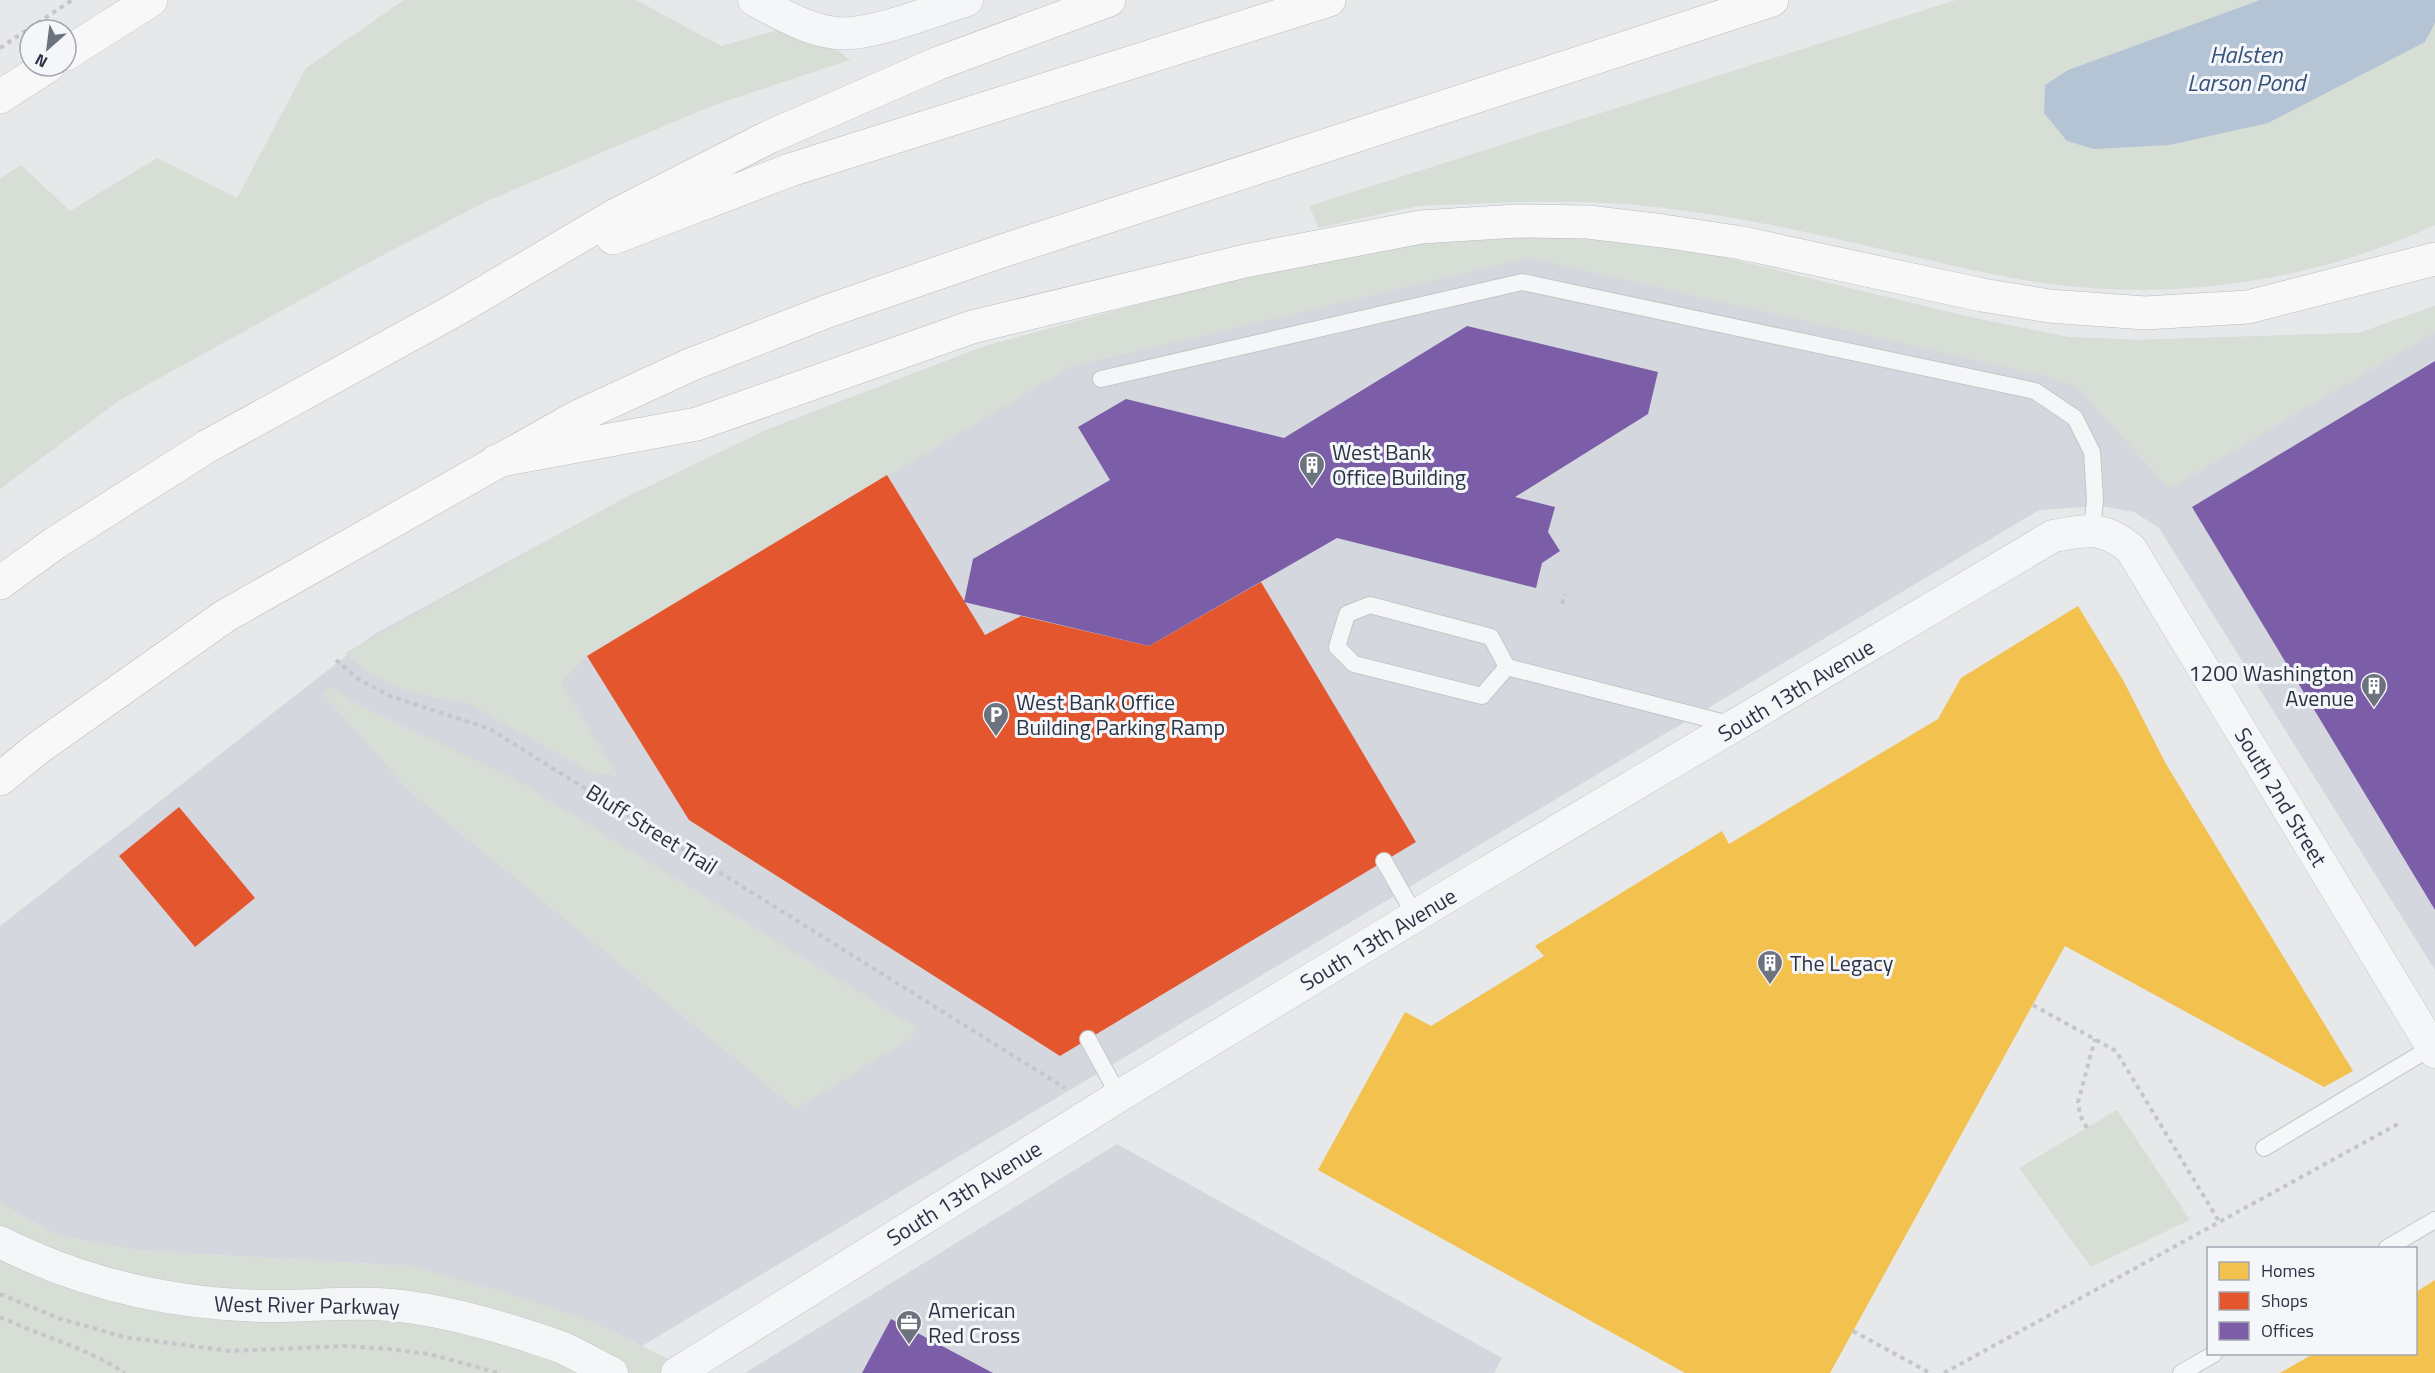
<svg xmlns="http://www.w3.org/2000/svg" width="2435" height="1373" viewBox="0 0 2435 1373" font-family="'Titillium Web',sans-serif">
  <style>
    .built { fill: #d4d7dd }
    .green { fill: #d6ded6 }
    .water { fill: #b4c4d5 }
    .homes { fill: #f2c14e }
    .shops { fill: #e4572e }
    .offices { fill: #7b5ea7 }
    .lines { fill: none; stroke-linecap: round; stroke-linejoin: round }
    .lane-casing { stroke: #c4c6c8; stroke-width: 18 }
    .street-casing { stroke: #c4c6c8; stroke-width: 33 }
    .secondary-casing { stroke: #c4c6c8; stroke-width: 34 }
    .highway-casing { stroke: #b8bbbf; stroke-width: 34 }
    .path { stroke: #c5c6ca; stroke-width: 4; stroke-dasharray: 4.5 4.5; stroke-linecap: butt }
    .lane { stroke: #f5f6f7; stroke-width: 16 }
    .street { stroke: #f5f6f7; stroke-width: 32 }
    .secondary { stroke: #f8f8f8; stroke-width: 33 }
    .highway { stroke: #f8f8f8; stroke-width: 33 }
    .labels { text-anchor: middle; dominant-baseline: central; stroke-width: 6; stroke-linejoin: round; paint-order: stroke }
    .poi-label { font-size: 22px; fill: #2b3445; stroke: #f4f6f9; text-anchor: start }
    .street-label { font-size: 22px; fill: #2b3445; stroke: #f4f6f9 }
    .water-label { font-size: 24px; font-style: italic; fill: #34527a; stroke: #f4f6f9 }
  </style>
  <rect width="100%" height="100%" fill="#e6e8ea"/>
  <path class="built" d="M 1421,241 L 1974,318 L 2068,337 L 2138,340 L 2359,333 L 2435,306 L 2435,970 L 2159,528 L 2134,512 L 2100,506 L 2039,510 L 642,1346 L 590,1321 L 410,1266 L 144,1251 L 59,1236 L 0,1203 L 0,926 L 373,635 L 627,497 L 766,430 L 985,346 Z
    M 1117,1144 L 1502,1358 L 1494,1373 L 745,1373 Z"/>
  <path class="green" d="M 404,0 L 636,0 L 721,46 L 778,30 L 840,52 L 850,60 L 714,105 L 487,201 L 364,265 L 120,400 L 0,489 L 0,179 L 21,165 L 70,211 L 157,158 L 237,198 L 306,68 Z
    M 1956,0 L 2260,0 L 2068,70 L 2425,42 L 2435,23 L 2435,225 C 2317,280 2180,301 2051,284 C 2011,279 1972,270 1933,261 C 1844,241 1755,218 1664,208 C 1604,200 1531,201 1470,204 C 1452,205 1432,204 1413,207 C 1382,213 1350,221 1319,228 L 1309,206 Z
    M 1515,235 L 1604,236 L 1690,249 L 1974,318 L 2068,337 L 2138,340 L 2359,333 L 2435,306 L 2435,332 L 2169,489 L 2076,386 L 2048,377 L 1529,258 L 1071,367 L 587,656 L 561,682 L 618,776 L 592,773 L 466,702 L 434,698 L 399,688 L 370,674 L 345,653 L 627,497 L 767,430 L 985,346 L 1250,274 L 1421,241 Z
    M 330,687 L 361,706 L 515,779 L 917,1028 L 910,1039 L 796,1109 L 410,792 L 322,693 Z
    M 2117,1110 L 2190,1220 L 2091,1267 L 2019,1168 Z
    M 0,1203 L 59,1236 L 144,1251 L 411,1266 L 504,1292 L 590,1321 L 697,1373 L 0,1373 Z"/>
  <path class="water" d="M 2260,0 L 2435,0 L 2435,23 L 2425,42 L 2268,123 L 2169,145 L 2094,149 L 2067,141 L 2044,113 L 2045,85 L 2068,70 Z"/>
  <path class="homes" d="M 2078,606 L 2123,680 L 2166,764 L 2353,1071 L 2324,1087 L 2065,946 L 1830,1373 L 1685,1373 L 1318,1170 L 1405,1012 L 1431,1026 L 1544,956 L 1535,946 L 1722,831 L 1729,844 L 1938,719 L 1961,678 Z
    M 2435,1280 L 2435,1373 L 2280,1373 L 2313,1354 L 2416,1354 L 2416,1292 Z"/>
  <path class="shops" d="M 887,475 L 985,635 L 1021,616 L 1149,646 L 1261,582 L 1416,842 L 1060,1056 L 689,820 L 587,656 Z
    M 179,807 L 255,898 L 195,947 L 119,856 Z"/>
  <path class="offices" d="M 1467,326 L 1658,372 L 1648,414 L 1515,497 L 1555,507 L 1548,532 L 1560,551 L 1542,563 L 1536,588 L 1337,538 L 1149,646 L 964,602 L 973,559 L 1110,480 L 1078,427 L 1126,399 L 1284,438 Z
    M 2435,361 L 2435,910 L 2192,507 Z
    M 891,1319 L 993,1373 L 862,1373 Z"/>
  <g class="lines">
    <defs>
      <path id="lane" d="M 1101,379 L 1522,282 L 2035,391 L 2075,418 L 2092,452 L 2095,500 L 2092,530
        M 1507,667 L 1491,637 L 1370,605 L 1347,614 L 1337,647 L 1354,664 L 1482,696 L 1507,667 L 1733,725
        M 1384,861 L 1416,917
        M 1088,1039 L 1119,1096
        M 2264,1148 L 2432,1047
        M 2387,1248 L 2435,1220
        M 2181,1373 L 2214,1354"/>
      <path id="street" d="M 754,0 C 779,13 807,30 836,33 C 869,37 932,11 967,0
        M 0,1242 C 83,1284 171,1304 264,1306 C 306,1307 349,1301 391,1305 C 437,1309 481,1321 525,1335 C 537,1339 551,1343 563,1348 C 580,1356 596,1365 612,1373
        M 677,1373 L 1119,1096 L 1471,882 L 2053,536 C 2087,530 2102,525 2131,549 L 2435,1052"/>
      <path id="secondary" d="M 66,54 L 151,0
        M 0,97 L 48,66"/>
      <path id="highway" d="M 613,238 L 790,170 L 1329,0
        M 496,461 L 697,424 L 972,327 L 1245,261 L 1421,227 L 1517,221 L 1588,222 L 1663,231 L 1742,243 L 1982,295 L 2049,306 L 2145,313 L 2248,307 L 2435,259
        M 0,583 L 55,543 L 206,447 L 455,310 L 614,216 L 769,137 L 939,63 L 1109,0
        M 0,779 L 38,748 L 225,616 L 575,418 L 690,365 L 828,311 L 1002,251 L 1772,0"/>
    </defs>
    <use href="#lane" class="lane-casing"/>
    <use href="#street" class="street-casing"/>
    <use href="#secondary" class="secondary-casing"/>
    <use href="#highway" class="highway-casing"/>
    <path class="path" d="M 0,48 L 72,0
      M 1562,604 L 1565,594
      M 336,660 L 357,678 L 390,696 L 490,729 L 1065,1088
      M 2033,1005 L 2116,1051 L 2220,1223
      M 2087,1128 L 2080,1115 L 2078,1102 L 2095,1039
      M 0,1294 L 58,1318 L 124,1337 L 230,1351 L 345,1346 L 389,1349 L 429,1354 L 499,1373
      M 0,1317 C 41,1336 87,1348 125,1373
      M 1853,1331 L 1930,1373
      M 1944,1373 L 2398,1124"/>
    <use href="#lane" class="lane"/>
    <use href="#street" class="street"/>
    <use href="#secondary" class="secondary"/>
    <use href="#highway" class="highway"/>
  </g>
  <defs>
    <symbol id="building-pin" viewBox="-11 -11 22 30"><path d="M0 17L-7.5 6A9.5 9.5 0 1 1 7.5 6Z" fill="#6c737f" stroke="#f4f6f9"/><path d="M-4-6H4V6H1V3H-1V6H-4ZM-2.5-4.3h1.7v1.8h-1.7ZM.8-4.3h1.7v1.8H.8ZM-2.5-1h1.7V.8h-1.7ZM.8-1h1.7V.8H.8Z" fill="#fff"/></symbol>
    <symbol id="parking-pin" viewBox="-11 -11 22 30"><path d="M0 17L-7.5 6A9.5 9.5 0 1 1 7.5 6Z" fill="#6c737f" stroke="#f4f6f9"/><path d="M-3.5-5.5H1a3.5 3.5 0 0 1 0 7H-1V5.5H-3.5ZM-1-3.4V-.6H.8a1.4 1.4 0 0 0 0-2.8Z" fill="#fff"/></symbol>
    <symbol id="office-pin" viewBox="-11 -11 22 30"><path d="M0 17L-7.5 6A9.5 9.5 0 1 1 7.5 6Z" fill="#6c737f" stroke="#f4f6f9"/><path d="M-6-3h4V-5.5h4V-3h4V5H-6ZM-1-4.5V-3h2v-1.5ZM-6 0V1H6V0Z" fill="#fff"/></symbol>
  </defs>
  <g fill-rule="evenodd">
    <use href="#building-pin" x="1297" y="450" width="30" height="40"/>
    <use href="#building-pin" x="2359" y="671" width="30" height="40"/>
    <use href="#parking-pin" x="981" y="700" width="30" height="40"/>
    <use href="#building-pin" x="1755" y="948" width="30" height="40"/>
    <use href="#office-pin" x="894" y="1308" width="30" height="40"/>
  </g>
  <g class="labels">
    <g class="poi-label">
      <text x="1332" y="452">West Bank<tspan x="1332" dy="25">Office Building</tspan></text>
      <text x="2354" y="673" text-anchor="end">1200 Washington<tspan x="2354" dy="25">Avenue</tspan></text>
      <text x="1016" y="702">West Bank Office<tspan x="1016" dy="25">Building Parking Ramp</tspan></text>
      <text x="1790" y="963">The Legacy</text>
      <text x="928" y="1310">American<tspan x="928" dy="25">Red Cross</tspan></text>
    </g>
    <g class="street-label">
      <text transform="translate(1796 690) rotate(-31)">South 13th Avenue</text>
      <text transform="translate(2281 797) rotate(59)">South 2nd Street</text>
      <text transform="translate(652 829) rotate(32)">Bluff Street Trail</text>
      <text transform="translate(1378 939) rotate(-31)">South 13th Avenue</text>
      <text transform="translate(964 1193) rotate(-32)">South 13th Avenue</text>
      <text transform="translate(307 1305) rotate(1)">West River Parkway</text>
    </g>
    <g class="water-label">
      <text x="2246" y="54">Halsten<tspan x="2246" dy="28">Larson Pond</tspan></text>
    </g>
  </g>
  <rect x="2207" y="1247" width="210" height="108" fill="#f4f6f9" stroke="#a4a8b1" stroke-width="1.5"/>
  <rect x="2219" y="1262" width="30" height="18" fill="#f2c14e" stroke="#a4a8b1" stroke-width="1.5"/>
  <text x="2261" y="1277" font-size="18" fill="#2b3445">Homes</text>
  <rect x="2219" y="1292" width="30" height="18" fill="#e4572e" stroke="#a4a8b1" stroke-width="1.5"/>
  <text x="2261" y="1307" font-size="18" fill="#2b3445">Shops</text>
  <rect x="2219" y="1322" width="30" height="18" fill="#7b5ea7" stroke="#a4a8b1" stroke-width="1.5"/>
  <text x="2261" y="1337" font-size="18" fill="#2b3445">Offices</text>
  <g transform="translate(48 48) rotate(208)"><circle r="28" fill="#f4f6f9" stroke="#a4a8b1" stroke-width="1.5"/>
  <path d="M0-4.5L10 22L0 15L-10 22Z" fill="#6c737f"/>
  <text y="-9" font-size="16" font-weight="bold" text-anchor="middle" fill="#2b3445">N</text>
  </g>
</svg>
